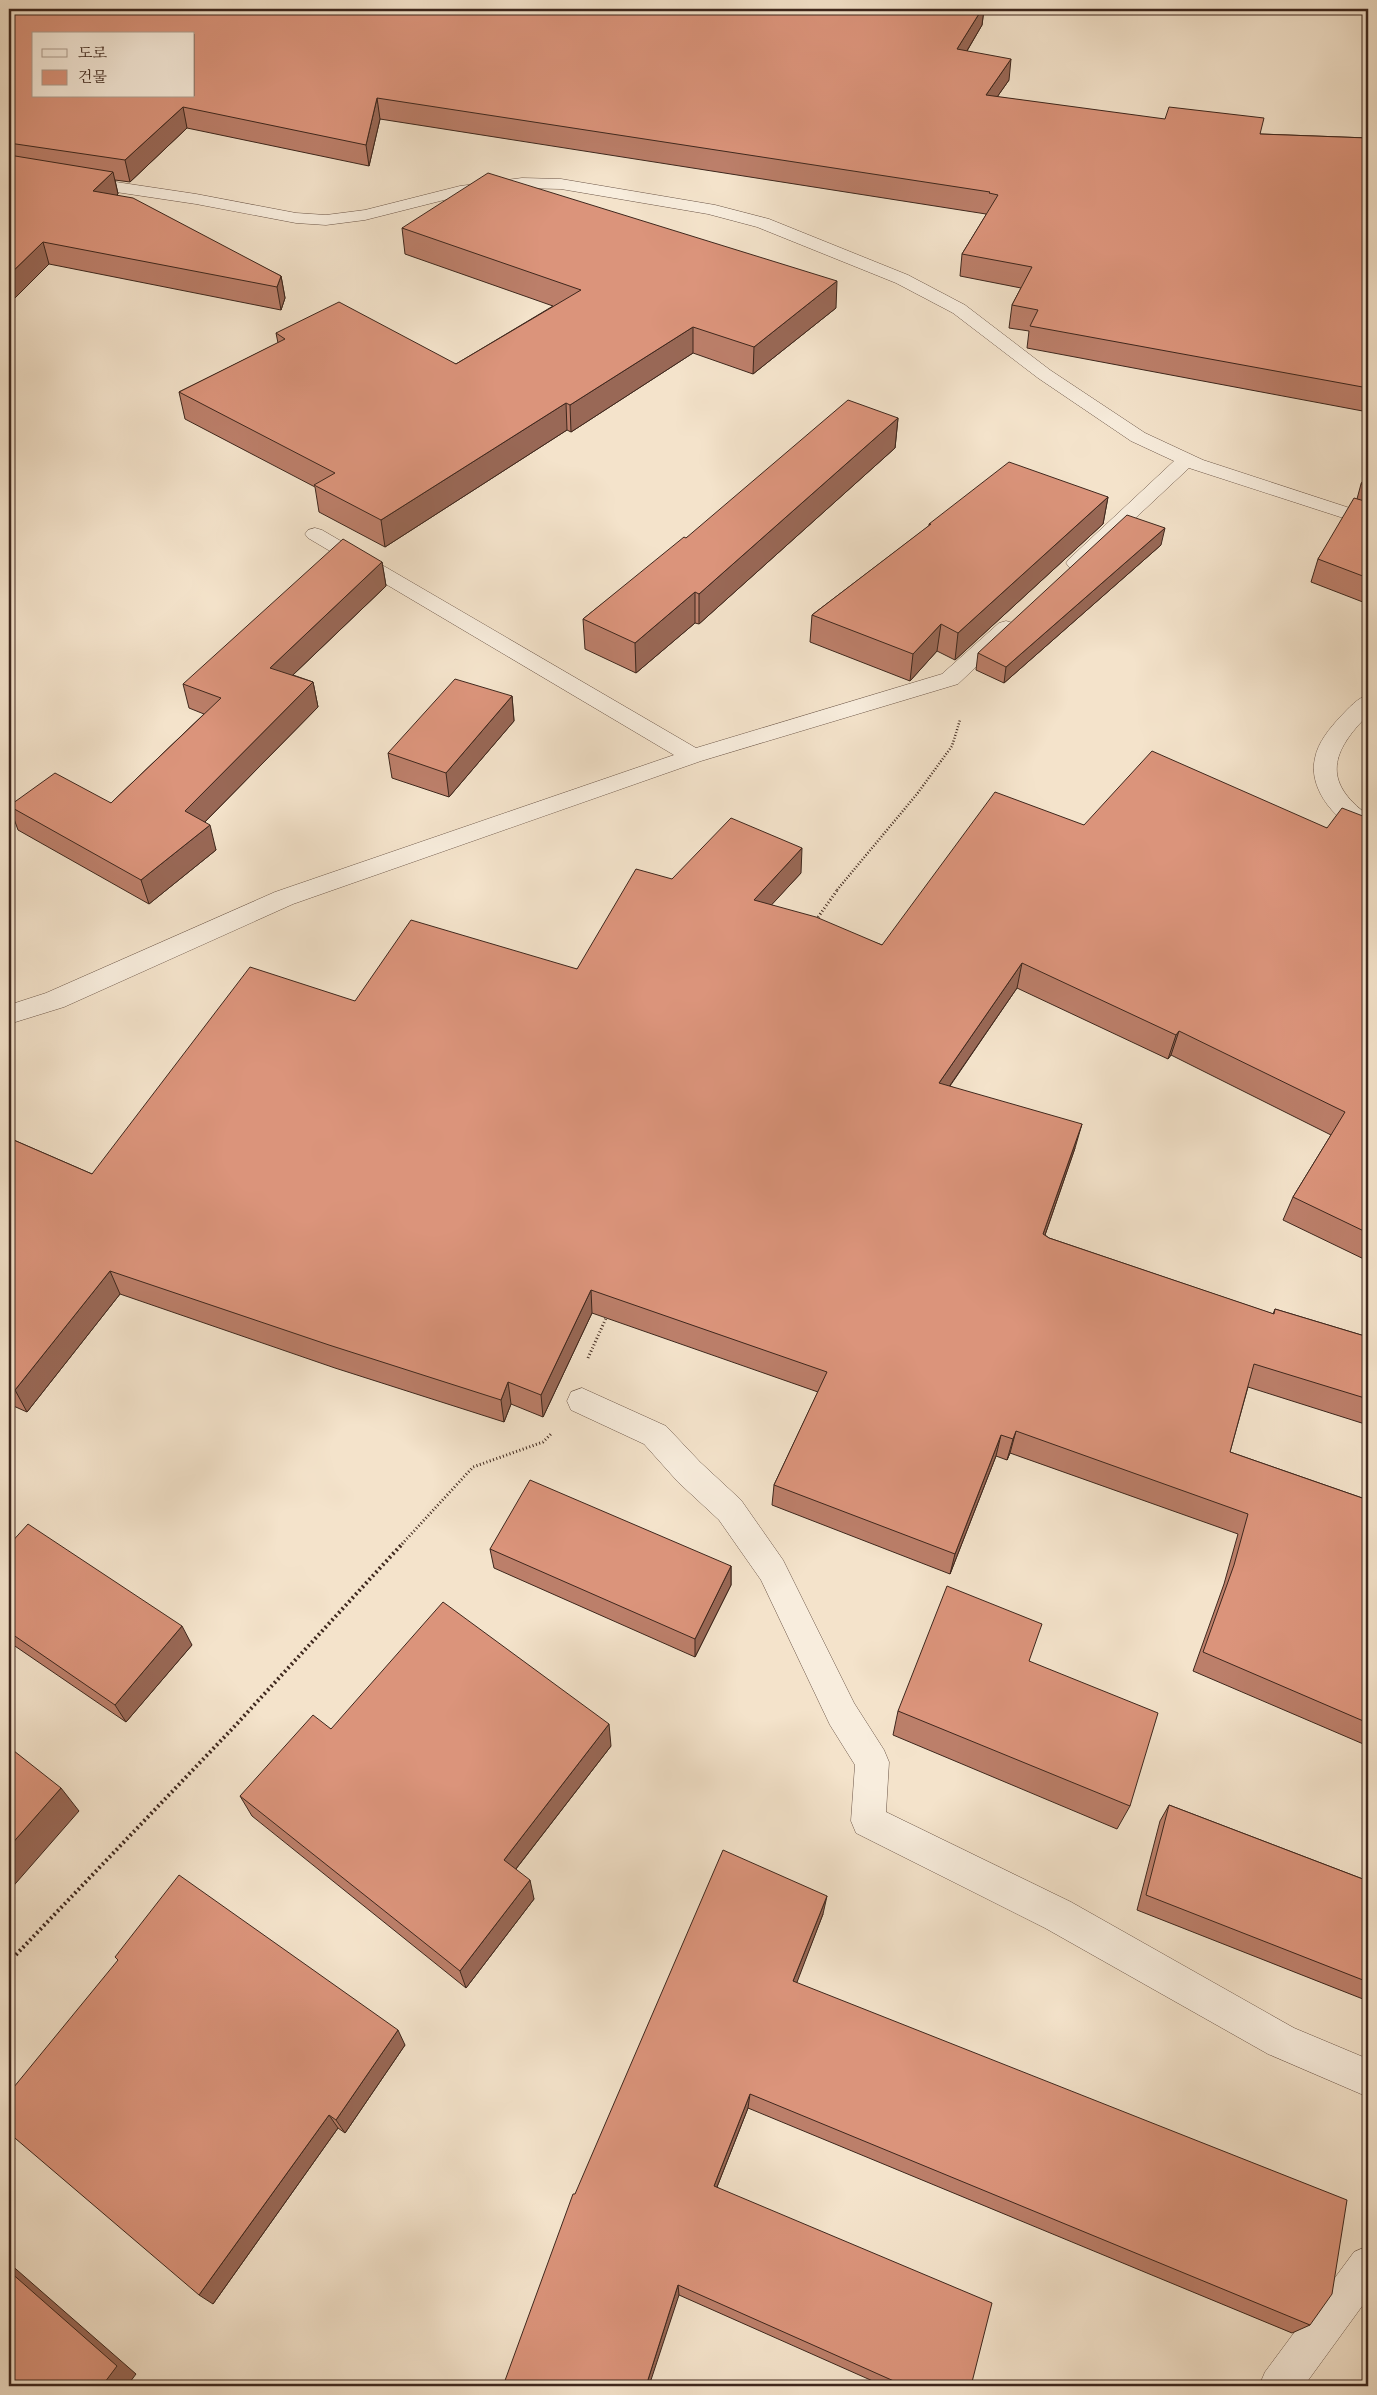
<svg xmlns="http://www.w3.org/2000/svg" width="1377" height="2395" viewBox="0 0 1377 2395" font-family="'Old Standard TT','Noto Serif KR',serif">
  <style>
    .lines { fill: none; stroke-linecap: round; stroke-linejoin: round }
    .street-casing { stroke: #6c5648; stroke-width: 1 }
    .path-far2 { stroke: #3e271d; stroke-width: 2.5; stroke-dasharray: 1 2; stroke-linecap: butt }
    .path-far1 { stroke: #3e271d; stroke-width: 3; stroke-dasharray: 1 2.5; stroke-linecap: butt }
    .path { stroke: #3e271d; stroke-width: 4; stroke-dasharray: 2 3; stroke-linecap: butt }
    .street { fill: #f8eddd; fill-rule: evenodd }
    .wall { fill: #bc7f6a; stroke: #3e271d }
    .shaded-wall { fill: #996856; stroke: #3e271d }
    .building { fill: #db947b; stroke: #3e271d; fill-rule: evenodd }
  </style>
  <rect width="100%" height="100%" fill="#f4e3cb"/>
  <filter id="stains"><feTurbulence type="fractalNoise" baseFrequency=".004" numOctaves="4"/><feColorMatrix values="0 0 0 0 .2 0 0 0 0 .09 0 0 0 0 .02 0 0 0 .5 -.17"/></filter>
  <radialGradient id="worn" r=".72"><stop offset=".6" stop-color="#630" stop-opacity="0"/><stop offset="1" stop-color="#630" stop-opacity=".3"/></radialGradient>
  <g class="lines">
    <defs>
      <path id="street" d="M 9,166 L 196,194 L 296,213 L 326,215 L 365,210 L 460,186 L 522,178 L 561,179 L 715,205 L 769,219 L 908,275 L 965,305 L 1050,370 L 1145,433 L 1203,460 L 1368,514 L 1368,526 L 1189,468 L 1083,567 L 1076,569 L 1069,567 L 1066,563 L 1069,559 L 1174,461 L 1131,441 L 1038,378 L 953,313 L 896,283 L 757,227 L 708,214 L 561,189 L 522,188 L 460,196 L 365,220 L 326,225 L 296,223 L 196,204 L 9,176 Z
        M 315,528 L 322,530 L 696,748 L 942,674 L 999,623 L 1006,621 L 1013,623 L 1017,628 L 958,684 L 701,761 L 293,904 L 64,1007 L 9,1024 L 9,1005 L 46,993 L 275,892 L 674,755 L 308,538 L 305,534 L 308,530 Z
        M 1368,695 L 1368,715 C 1332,751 1321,781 1368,815 L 1368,834 C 1339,826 1307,790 1315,758 C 1318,742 1330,728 1341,716 C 1349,708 1357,698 1368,695 Z
        M 582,1388 L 666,1426 L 700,1462 L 741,1500 L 783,1560 L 854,1703 L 884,1750 L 889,1762 L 886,1812 L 1071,1902 L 1294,2028 L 1368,2059 L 1368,2097 L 1268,2054 L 1045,1928 L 856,1833 L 851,1821 L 855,1765 L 830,1725 L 761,1580 L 719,1520 L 678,1482 L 644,1444 L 571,1410 L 567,1401 L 571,1392 Z
        M 1368,2246 L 1368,2298 L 1304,2386 L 1259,2386 L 1265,2372 L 1354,2252 Z"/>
    </defs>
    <use href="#street" class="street-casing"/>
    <path class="path-far2" d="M 837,890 L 917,794 L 952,746 L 960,720"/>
    <path class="path-far1" d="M 816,920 L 838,889
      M 588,1358 L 607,1316
      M 402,1544 L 473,1467 L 543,1442 L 551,1434"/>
    <path class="path" d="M 9,1962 L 233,1728 L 403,1543"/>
    <use href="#street" class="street"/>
  </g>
  <path class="wall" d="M 9,9 L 984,9 L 982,25 L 967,51 L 1009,80 L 997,97 L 1260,134 L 1368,138 L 1368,412 L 1027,348 L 1029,331 L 1009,328 L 1012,305 L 1021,288 L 960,276 L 962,254 L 986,215 L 986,214 L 380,119 L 369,166 L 187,128 L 130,182 L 115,180 L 118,194 L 117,195 L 281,276 L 285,298 L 281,310 L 49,264 L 9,304 Z
    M 402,228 L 836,308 L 753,374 L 693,353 L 571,432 L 567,430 L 385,547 L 319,512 L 315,487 L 185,419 L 179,392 L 278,343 L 276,333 L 456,364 L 553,306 L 405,254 Z
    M 898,418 L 895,448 L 699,624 L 695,623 L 636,673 L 585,649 L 583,619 L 686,538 Z
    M 1368,472 L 1368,604 L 1311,582 L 1318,559 L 1357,499 L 1361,484 Z
    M 1108,497 L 1103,524 L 955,660 L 937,651 L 910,681 L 810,642 L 812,615 L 929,526 L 929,524 Z
    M 1161,545 L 1004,683 L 976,670 L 978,653 Z
    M 382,562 L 386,586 L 293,675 L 313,682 L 318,707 L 205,822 L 216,850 L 149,904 L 18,830 L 9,805 L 111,803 L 204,714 L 189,708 L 183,684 Z
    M 512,696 L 514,721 L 449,797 L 392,778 L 388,753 Z
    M 1368,818 L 1368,1261 L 1283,1220 L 1293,1197 L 1331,1135 L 1171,1055 L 1168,1059 L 1017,988 L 950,1086 L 1075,1148 L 1045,1235 L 1049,1238 L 1273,1314 L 1275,1309 L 1368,1337 L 1368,1425 L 1248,1387 L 1230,1452 L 1368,1500 L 1368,1746 L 1193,1671 L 1224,1584 L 1238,1534 L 1010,1453 L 1007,1460 L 996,1456 L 950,1574 L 772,1505 L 774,1485 L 818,1392 L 592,1313 L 543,1417 L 511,1404 L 504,1422 L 335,1368 L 120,1294 L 27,1412 L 9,1404 L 9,1138 L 92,1174 L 355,1001 L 577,969 L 672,879 L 801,873 L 771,905 L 882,945 L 1084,825 L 1327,828 Z
    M 9,1545 L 192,1645 L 126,1722 L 9,1642 Z
    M 490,1549 L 731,1566 L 731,1585 L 695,1657 L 494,1568 Z
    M 1029,1661 L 1130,1806 L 1117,1829 L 893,1735 L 898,1711 Z
    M 331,1729 L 611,1746 L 516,1869 L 534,1899 L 466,1988 L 252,1816 L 240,1796 Z
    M 1169,1805 L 1368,1881 L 1368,2001 L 1137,1910 L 1160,1821 Z
    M 823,1914 L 796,1983 L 1310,2325 L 1292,2333 L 748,2108 L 717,2187 L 971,2386 L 884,2386 L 679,2295 L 575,2194 Z
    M 115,1957 L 405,2045 L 345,2133 L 338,2128 L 213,2304 L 118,1960 Z"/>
  <path class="shaded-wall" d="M 982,9 L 984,9 L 982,25 L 955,71 L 957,49 Z
    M 1011,59 L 1009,80 L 983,117 L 986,95 Z
    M 377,98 L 380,119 L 369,166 L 366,145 Z
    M 183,107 L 187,128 L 130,182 L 125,160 Z
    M 113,172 L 118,194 L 98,213 L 93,191 Z
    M 43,242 L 49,264 L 9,304 L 9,275 Z
    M 281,276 L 285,298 L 281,310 L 277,287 Z
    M 837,281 L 836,308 L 753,374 L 754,347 Z
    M 693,327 L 693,353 L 571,432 L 570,405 Z
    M 566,403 L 567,430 L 385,547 L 381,520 Z
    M 898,418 L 895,448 L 699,624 L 699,594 Z
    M 1108,497 L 1103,524 L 955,660 L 958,633 Z
    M 1165,528 L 1161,545 L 1004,683 L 1006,667 Z
    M 382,562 L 386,586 L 275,692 L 270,668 Z
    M 695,592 L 695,623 L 636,673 L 635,643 Z
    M 941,624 L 937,651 L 910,681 L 913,654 Z
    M 313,682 L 318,707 L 191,836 L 185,811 Z
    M 512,696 L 514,721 L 449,797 L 446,773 Z
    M 210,825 L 216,850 L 149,904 L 141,880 Z
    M 802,848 L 801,873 L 753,925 L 754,900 Z
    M 1022,963 L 1017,988 L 935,1107 L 939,1083 Z
    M 1179,1031 L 1171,1055 L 1168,1059 L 1176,1035 Z
    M 1082,1124 L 1075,1148 L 1037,1258 L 1043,1234 Z
    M 110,1271 L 120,1294 L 27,1412 L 15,1390 Z
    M 591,1290 L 592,1313 L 543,1417 L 541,1395 Z
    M 508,1382 L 511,1404 L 504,1422 L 501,1400 Z
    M 1016,1431 L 1010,1453 L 1007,1460 L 1013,1439 Z
    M 1001,1435 L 996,1456 L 950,1574 L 955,1554 Z
    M 731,1566 L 731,1585 L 695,1657 L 695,1639 Z
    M 182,1626 L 192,1645 L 126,1722 L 115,1705 Z
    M 609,1724 L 611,1746 L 508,1879 L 504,1860 Z
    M 61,1788 L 79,1811 L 9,1891 L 9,1847 Z
    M 530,1880 L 534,1899 L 466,1988 L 460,1971 Z
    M 827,1896 L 823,1914 L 791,1998 L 793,1981 Z
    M 398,2030 L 405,2045 L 345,2133 L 336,2120 Z
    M 750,2094 L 748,2108 L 713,2197 L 714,2186 Z
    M 329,2115 L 338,2128 L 213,2304 L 199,2295 Z
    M 9,2263 L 136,2374 L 127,2386 L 102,2386 L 9,2271 Z
    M 678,2285 L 679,2295 L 649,2386 L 646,2386 Z"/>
  <path class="building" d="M 9,9 L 982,9 L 957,49 L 1011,59 L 986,95 L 1165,119 L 1169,107 L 1264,118 L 1260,134 L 1368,138 L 1368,388 L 1030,326 L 1038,310 L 1012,305 L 1032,267 L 962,254 L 998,195 L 989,193 L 990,192 L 377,98 L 366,145 L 183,107 L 125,160 L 9,143 ZM 34,34 L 194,34 L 194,96 L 34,96 Z
    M 9,155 L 113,172 L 93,191 L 133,198 L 281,276 L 277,287 L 43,242 L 9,275 Z
    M 488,173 L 837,281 L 754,347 L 693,327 L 570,405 L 566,403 L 381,520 L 314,485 L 335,473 L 179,392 L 285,339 L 276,333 L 339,302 L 456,364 L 581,290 L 402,228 Z
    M 848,400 L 898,418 L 699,594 L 695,592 L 635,643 L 583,619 L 684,537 L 686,538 Z
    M 1009,462 L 1108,497 L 958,633 L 941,624 L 913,654 L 812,615 L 931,524 L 929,524 Z
    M 1368,472 L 1368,487 L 1361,484 Z
    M 1354,498 L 1368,502 L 1368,578 L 1318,559 Z
    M 1127,515 L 1165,528 L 1006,667 L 978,653 Z
    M 343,539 L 382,562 L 270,668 L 313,682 L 185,811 L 210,825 L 141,880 L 9,806 L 55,773 L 111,803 L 221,698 L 183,684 Z
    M 455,679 L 512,696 L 446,773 L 388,753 Z
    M 1152,751 L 1327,828 L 1342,808 L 1368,818 L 1368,1233 L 1293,1197 L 1345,1112 L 1179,1031 L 1176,1035 L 1022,963 L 939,1083 L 1082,1124 L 1043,1234 L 1049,1238 L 1274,1314 L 1275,1309 L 1368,1337 L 1368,1399 L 1254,1364 L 1230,1452 L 1368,1500 L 1368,1723 L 1203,1652 L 1234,1565 L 1248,1514 L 1016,1431 L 1013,1439 L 1001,1435 L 955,1554 L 774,1485 L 827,1372 L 591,1290 L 541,1395 L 508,1382 L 501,1400 L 329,1345 L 110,1271 L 15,1390 L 9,1387 L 9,1138 L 92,1174 L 250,967 L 355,1001 L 411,920 L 577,969 L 636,869 L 672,879 L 731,818 L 802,848 L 754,900 L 816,917 L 882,945 L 995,792 L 1084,825 Z
    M 530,1480 L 731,1566 L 695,1639 L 490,1549 Z
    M 28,1524 L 182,1626 L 115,1705 L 9,1632 L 9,1545 Z
    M 947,1586 L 1042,1624 L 1029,1661 L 1158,1713 L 1130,1806 L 898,1711 Z
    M 443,1602 L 609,1724 L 504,1860 L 530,1880 L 460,1971 L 240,1796 L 313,1715 L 331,1729 Z
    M 9,1747 L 61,1788 L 9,1847 Z
    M 1169,1805 L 1368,1881 L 1368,1982 L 1146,1895 Z
    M 723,1850 L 827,1896 L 793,1981 L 1347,2200 L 1332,2294 L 1310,2325 L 750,2094 L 714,2186 L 992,2303 L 971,2386 L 905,2386 L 678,2285 L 646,2386 L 503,2386 L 573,2194 L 575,2194 Z
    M 179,1875 L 398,2030 L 336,2120 L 329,2115 L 199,2295 L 9,2133 L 9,2093 L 118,1960 L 115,1957 Z
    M 9,2271 L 117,2366 L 102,2386 L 9,2386 Z"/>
  <rect width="1377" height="2395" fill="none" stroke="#f4e3cb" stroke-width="30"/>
  <rect x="10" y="10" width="1357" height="2375" fill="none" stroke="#3e271d" stroke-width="2.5"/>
  <rect x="15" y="15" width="1347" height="2365" fill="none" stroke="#3e271d"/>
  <rect x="32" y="32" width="162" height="65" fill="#f8eddd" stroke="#ae9e90"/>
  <rect x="42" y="49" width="25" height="8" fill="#f8eddd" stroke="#ae9e90"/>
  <text x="78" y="58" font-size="15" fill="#3e271d">도로</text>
  <rect x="42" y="70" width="25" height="15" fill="#db947b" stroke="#ae9e90"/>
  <text x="78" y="82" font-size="15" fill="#3e271d">건물</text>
  <rect width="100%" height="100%" filter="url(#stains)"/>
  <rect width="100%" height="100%" fill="url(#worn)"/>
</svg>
